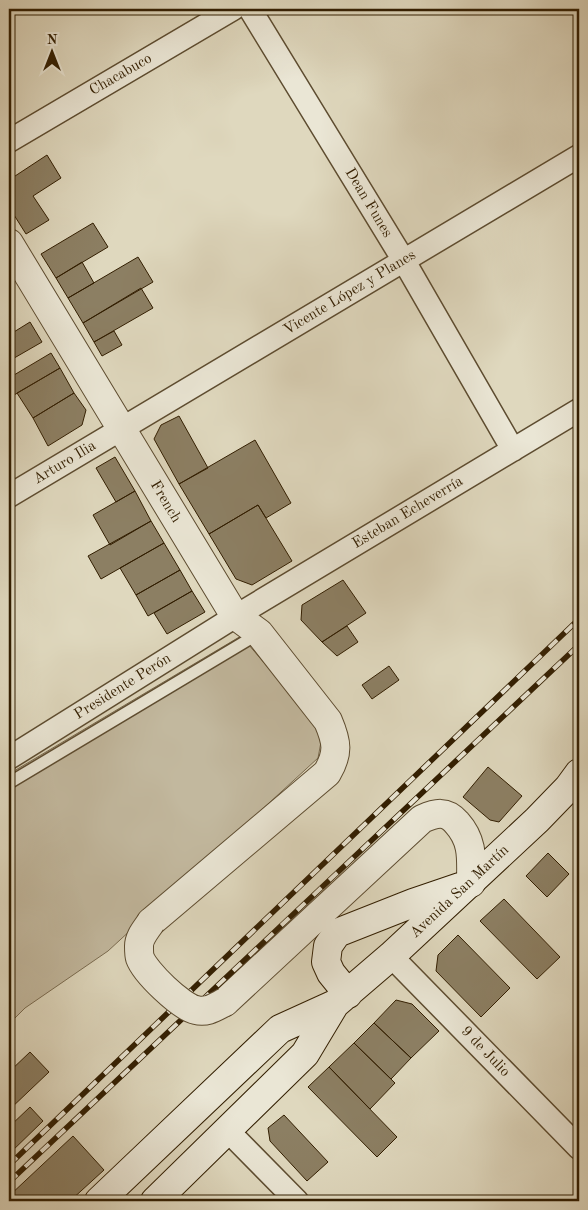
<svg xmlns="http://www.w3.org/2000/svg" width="588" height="1210" viewBox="0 0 588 1210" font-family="'Old Standard TT',serif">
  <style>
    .green { fill: #c2b89e; stroke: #7a6b50 }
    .building { fill: #8c7f63; stroke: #321e01 }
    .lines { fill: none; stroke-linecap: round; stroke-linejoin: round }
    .service-casing { stroke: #5d4c30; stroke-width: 14 }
    .minor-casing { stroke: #5d4c30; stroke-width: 25 }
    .tertiary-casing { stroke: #5d4c30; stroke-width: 30 }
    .secondary-casing { stroke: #321e01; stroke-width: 30 }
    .service { stroke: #eae6d5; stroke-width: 11 }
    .minor { stroke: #eae6d5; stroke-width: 22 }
    .tertiary { stroke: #eae6d5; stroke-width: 28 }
    .secondary { stroke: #eae6d5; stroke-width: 28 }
    .rail-casing { stroke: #321e01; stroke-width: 5.5 }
    .rail { stroke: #eae6d5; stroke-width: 4; stroke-dasharray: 11; stroke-linecap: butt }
    .tertiary-bridge-casing { stroke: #5d4c30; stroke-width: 30; stroke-linecap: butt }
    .tertiary-bridge { stroke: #eae6d5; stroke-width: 28 }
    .labels { text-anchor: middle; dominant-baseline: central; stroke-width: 4; stroke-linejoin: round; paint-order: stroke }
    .street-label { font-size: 15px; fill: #321e01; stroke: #eae6d5 }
  </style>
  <rect width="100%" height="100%" fill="#dfd8be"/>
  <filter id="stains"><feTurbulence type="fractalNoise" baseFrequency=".004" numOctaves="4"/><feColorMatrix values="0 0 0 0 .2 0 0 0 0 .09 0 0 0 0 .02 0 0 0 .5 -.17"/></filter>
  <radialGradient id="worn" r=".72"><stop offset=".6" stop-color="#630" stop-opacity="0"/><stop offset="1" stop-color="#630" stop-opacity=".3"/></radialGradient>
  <path class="green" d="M 241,636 L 323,731 L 318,758 L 108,951 L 25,1008 L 9,1024 L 9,774 Z"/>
  <path class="building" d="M 47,155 L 61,178 L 33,196 L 49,220 L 26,234 L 9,207 L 9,180 Z
    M 93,223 L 108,247 L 56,278 L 41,254 Z
    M 138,257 L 153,282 L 83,323 L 68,298 Z
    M 82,262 L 94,283 L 68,298 L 56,278 Z
    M 141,288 L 153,308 L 94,342 L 83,323 Z
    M 30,322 L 42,342 L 9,361 L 9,335 Z
    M 114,331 L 122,345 L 102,356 L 94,342 Z
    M 51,353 L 60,368 L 9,398 L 9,378 Z
    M 60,368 L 74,393 L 33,418 L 17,393 Z
    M 74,393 L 86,410 L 82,425 L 48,446 L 33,418 Z
    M 179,416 L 208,468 L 179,484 L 154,439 L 161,425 Z
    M 255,440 L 291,503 L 266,518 L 258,505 L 209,534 L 179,484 Z
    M 115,457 L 135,491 L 116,502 L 96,468 Z
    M 135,491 L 151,521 L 110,545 L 93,515 Z
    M 258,505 L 292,561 L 252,585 L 236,579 L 209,534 Z
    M 151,521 L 164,543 L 101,579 L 88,556 Z
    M 164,543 L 180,570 L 136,595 L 120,568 Z
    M 180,570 L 192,591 L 148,616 L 136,595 Z
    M 343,580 L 366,613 L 322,642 L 301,620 L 302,605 Z
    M 192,591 L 205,612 L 167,634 L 154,613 Z
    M 347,626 L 358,642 L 337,656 L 322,642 Z
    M 389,666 L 399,680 L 372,699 L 362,685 Z
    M 488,767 L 522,796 L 499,822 L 490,820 L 463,797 Z
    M 548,853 L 569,874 L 547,897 L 526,876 Z
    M 504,899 L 560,957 L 537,979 L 480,921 Z
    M 458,935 L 510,988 L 481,1017 L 436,971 L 438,955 Z
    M 396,1000 L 412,1004 L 439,1031 L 411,1058 L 374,1023 Z
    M 374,1023 L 411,1058 L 391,1079 L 354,1043 Z
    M 354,1043 L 395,1083 L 370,1109 L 329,1067 Z
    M 30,1052 L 49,1072 L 9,1110 L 9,1072 Z
    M 329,1067 L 397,1137 L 377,1157 L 308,1087 Z
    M 30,1107 L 43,1121 L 9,1154 L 9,1127 Z
    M 284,1115 L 328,1162 L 307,1181 L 270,1141 L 268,1128 Z
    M 73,1136 L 104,1170 L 70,1201 L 9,1201 L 9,1196 Z"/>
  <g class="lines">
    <defs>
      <path id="service" d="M 9,783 L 258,634"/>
      <path id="minor" d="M 250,9 L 404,261 L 513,450
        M 9,141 L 233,9
        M 9,496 L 579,156
        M 9,758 L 236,616 L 579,410
        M 391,956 L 579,1148
        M 228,1131 L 297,1201"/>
      <path id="tertiary" d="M 9,243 L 230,608 L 236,616 L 259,633 L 328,721 C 337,742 339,753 327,773 L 151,922
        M 225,1002 L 422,819 C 436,813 446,810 457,823 C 474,842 471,860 471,883"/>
      <path id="secondary" d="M 348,994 L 331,973 L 326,962 L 328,946 L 337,933 L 413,903 L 460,887
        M 99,1201 L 280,1029 L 335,1004 L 391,956 L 537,820 L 568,788 L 579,773
        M 155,1201 L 305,1054 L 335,1004"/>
    </defs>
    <use href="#service" class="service-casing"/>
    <use href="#minor" class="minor-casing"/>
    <use href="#tertiary" class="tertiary-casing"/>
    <use href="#secondary" class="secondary-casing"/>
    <use href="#service" class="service"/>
    <use href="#minor" class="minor"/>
    <use href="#tertiary" class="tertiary"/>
    <use href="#secondary" class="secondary"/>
    <defs>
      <path id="rail" d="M 9,1165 L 579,619
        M 9,1182 L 579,645"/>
    </defs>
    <use href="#rail" class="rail-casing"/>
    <use href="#rail" class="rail"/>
    <defs>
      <path id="tertiary-bridge" d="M 151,922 C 146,930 139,937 139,946 C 139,949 139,955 140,958 C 145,972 181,1007 196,1010 C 207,1013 215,1007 225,1002"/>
    </defs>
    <use href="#tertiary-bridge" class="tertiary-bridge-casing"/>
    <use href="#tertiary-bridge" class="tertiary-bridge"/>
  </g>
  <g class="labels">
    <g class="street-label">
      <text transform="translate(121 75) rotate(-30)">Chacabuco</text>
      <text transform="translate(368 203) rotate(59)">Dean Funes</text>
      <text transform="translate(350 293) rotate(-31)">Vicente López y Planes</text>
      <text transform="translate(65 463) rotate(-31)">Arturo Ilia</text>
      <text transform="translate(165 502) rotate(59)">French</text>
      <text transform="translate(408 513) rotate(-31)">Esteban Echeverría</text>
      <text transform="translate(123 687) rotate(-32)">Presidente Perón</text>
      <text transform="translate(460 892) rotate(-43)">Avenida San Martín</text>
      <text transform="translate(485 1052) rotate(46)">9 de Julio</text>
    </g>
  </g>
  <rect width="588" height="1210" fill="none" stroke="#dfd8be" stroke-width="30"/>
  <rect x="10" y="10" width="568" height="1190" fill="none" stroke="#321e01" stroke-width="2.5"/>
  <rect x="15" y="15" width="558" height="1180" fill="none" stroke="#321e01"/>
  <g transform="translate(52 52)" stroke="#eae6d5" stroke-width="4" paint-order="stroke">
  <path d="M0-4L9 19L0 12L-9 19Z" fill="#321e01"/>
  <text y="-8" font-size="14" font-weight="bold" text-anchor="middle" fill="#321e01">N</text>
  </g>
  <rect width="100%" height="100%" filter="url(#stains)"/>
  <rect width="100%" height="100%" fill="url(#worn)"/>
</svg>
